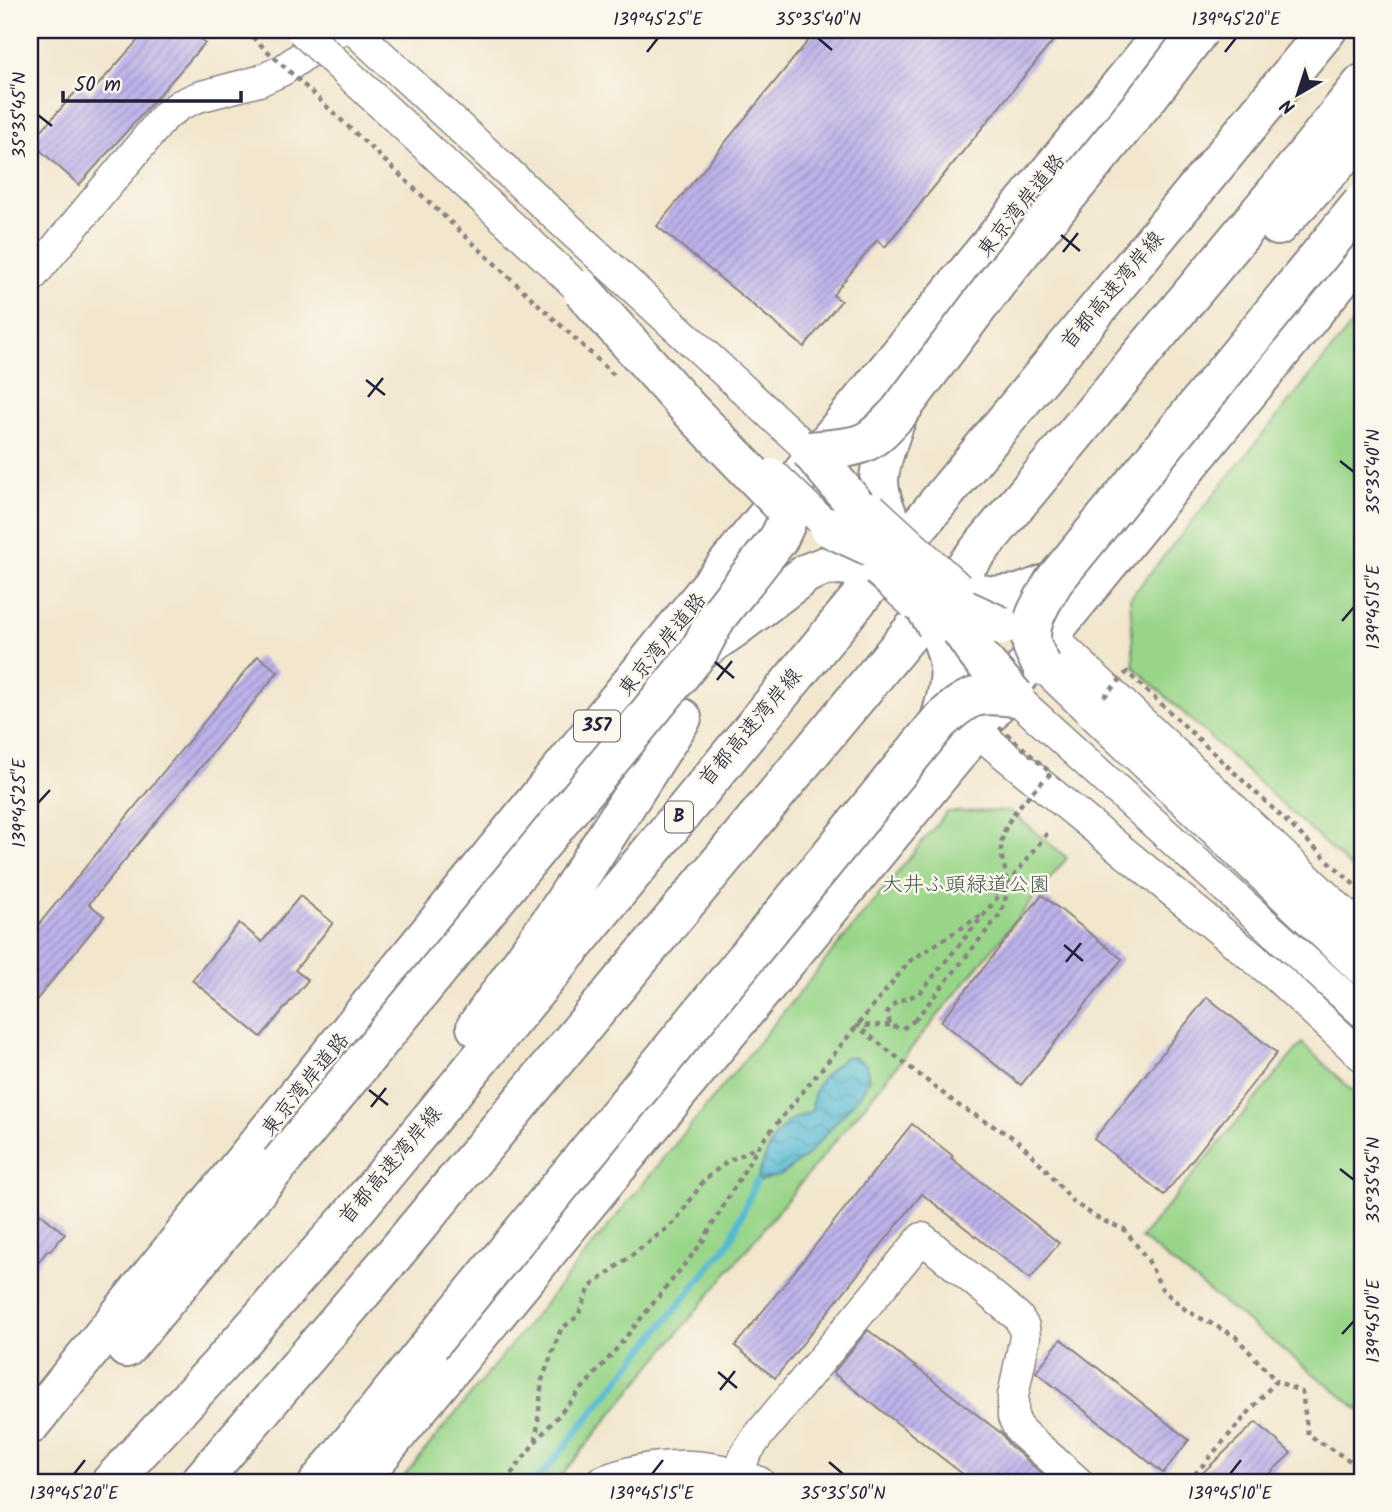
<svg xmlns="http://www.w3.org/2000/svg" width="1392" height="1512" viewBox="0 0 1392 1512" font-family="Kalam,'Klee One',sans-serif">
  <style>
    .park { fill: #99d589; stroke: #5e7c62; stroke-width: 2 }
    .water { fill: url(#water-waves); stroke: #3b6e86; stroke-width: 2 }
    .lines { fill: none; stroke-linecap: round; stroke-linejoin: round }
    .stream { stroke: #54b9d2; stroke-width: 7 }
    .building { fill: url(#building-hatch) }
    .minor-casing { stroke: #8a8484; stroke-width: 33 }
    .highway-casing { stroke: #8a8484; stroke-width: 42 }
    .path { stroke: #8a8484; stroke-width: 4.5; stroke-dasharray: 5 5; stroke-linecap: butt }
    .minor { stroke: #fff; stroke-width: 30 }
    .highway { stroke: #fff; stroke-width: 38 }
    .minor-bridge-casing { stroke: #8a8484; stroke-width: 33; stroke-linecap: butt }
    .highway-bridge-casing { stroke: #8a8484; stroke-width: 42; stroke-linecap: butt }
    .path-bridge { stroke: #8a8484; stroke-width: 4.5; stroke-dasharray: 5 5; stroke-linecap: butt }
    .minor-bridge { stroke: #fff; stroke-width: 30 }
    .highway-bridge { stroke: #fff; stroke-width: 38 }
    .ticks { fill: none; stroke: #22223b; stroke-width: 2.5 }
    .labels { text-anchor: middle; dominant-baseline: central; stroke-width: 5; stroke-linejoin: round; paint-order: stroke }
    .shield { fill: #fbf7ec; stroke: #636270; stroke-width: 2 }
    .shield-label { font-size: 19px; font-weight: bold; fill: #22223b }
    .street-label { font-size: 21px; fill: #22223b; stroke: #fbf7ec }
    .park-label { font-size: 21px; fill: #465852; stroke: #fbf7ec }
    .neatline { fill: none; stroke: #22223b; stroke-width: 2.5 }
    .ticks-label { font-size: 18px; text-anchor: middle; fill: #22223b }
  </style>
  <defs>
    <pattern id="water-waves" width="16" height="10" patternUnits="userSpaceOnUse" patternTransform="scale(1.75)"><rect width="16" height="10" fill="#54b9d2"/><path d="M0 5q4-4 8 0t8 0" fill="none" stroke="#4596ac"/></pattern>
    <pattern id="building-hatch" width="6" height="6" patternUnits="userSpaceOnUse" patternTransform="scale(1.75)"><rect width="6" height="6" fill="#beb2ea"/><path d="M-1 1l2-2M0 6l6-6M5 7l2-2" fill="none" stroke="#9a90bf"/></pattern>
  </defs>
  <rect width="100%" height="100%" fill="#fbf7ec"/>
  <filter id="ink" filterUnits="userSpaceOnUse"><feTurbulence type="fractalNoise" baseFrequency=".0143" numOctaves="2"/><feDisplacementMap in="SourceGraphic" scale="14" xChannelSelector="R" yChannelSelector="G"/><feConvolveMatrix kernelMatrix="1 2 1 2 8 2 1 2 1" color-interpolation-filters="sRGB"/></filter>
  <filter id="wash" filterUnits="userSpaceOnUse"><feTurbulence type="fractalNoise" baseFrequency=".00686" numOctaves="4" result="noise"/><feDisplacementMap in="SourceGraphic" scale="28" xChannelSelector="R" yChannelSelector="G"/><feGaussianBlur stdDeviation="1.57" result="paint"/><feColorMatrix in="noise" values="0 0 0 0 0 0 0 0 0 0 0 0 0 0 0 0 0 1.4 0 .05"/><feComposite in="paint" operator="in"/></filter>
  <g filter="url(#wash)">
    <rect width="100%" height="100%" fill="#f2e6cd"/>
    <path class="park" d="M 1362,312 L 1362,878 L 1134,667 L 1130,598 Z
      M 1010,811 L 1067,858 L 556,1482 L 399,1482 L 947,812 Z
      M 1302,1043 L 1362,1100 L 1362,1412 L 1141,1238 Z"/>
    <path class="water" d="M 845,1057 L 854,1057 L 866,1064 L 869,1079 L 861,1094 L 807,1156 L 781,1175 L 756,1182 C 764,1161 771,1133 791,1120 C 798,1117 805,1114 812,1111 C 812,1084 825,1073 845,1057 Z"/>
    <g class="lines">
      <path class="stream" d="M 536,1482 L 729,1243 L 756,1182"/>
    </g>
    <g id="blocks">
      <path class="building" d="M 147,30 L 190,30 L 205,43 L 79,185 L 31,142 L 81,86 L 90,94 Z
        M 817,30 L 1062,30 L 885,247 L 877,240 L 833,295 L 841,301 L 804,347 L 657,226 Z
        M 258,656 L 278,672 L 89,904 L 104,916 L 30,1008 L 30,935 Z
        M 1042,895 L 1122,959 L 1021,1085 L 941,1021 Z
        M 300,896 L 333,923 L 295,970 L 308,980 L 261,1037 L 192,980 L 239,923 L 262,942 Z
        M 1207,997 L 1277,1053 L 1164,1195 L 1094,1139 Z
        M 912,1124 L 953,1156 L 951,1158 L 1059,1243 L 1030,1279 L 922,1194 L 775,1378 L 735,1346 Z
        M 30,1205 L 65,1234 L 50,1251 L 48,1250 L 30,1273 Z
        M 868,1330 L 1002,1434 L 1008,1444 L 1052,1482 L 973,1482 L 833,1373 Z
        M 1061,1339 L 1189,1440 L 1163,1473 L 1036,1372 Z
        M 1256,1422 L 1291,1453 L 1261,1482 L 1193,1482 Z"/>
    </g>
  </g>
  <g filter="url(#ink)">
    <use href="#blocks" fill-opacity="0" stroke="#8a8484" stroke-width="2"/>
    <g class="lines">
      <defs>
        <path id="minor" d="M 354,30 L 810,451
          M 30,279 L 164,117 L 180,105 L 198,97 L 259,81 L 283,70 L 339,30
          M 1050,635 L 1362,930
          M 1042,666 L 1362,971
          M 1015,697 L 1362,1012
          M 976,731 L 1278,978 L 1362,1056
          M 737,1474 L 746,1453 L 758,1436 L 922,1238 L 1018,1317 L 1024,1327 L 1025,1337 L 1013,1396 L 1013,1417 L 1020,1431 L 1078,1482
          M 600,1482 C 651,1461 708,1460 759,1482"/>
        <path id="highway" d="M 1278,226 L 1362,136
          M 893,528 C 887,513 879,498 879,481 C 879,463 892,430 899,412
          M 959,588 L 990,596 L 1019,594 L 1054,581
          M 936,625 C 954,666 953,680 939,722
          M 698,653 L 733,629 L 807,573 L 825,566 L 842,565 L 877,571
          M 476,1027 L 560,908 L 682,718
          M 126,1348 L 280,1163
          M 30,1425 L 743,545 L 1166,30
          M 111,1482 L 218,1367 L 349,1218 L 1327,30
          M 200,1482 L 393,1256 L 1277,191 L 1362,84
          M 319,1482 L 430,1345
          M 358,1482 L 976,731 L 1050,635 L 1362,253"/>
      </defs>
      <use href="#minor" class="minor-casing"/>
      <use href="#highway" class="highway-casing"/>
      <path class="path" d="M 915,1020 L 902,1029 L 890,1025 L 887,1013 L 896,1002 L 919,994 L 986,912 L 1049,831
        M 890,1025 L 857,1026 L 958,1105 L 1017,1140 L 1044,1167 L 1073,1202 L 1101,1220 L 1124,1229 L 1148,1260 L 1162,1289 L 1187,1311 L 1235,1336 L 1276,1381
        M 536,1441 L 542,1380 L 561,1329 L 578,1316 L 590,1287 L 675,1222 L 705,1179 L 728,1161 L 748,1152 L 756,1146
        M 505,1482 L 536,1441 L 609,1358 L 701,1244 L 760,1144 L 910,961 L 986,912
        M 1188,1482 L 1276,1381 L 1302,1392 L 1308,1435 L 1362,1468"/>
      <use href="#minor" class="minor"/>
      <use href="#highway" class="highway"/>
      <defs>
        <path id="minor-bridge" d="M 301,30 L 598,306
          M 773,474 L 828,527
          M 872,508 L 959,588
          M 877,571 L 913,604"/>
        <path id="highway-bridge" d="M 810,451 C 826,449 852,449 865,442 C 878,436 889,422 899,412 L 1004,273 L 1149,96 L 1200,30
          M 810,451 L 853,502 L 883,541 L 936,625
          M 828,527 L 891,556
          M 932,588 L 978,655 L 1015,697
          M 940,598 L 1001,626
          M 1042,666 C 1038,659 1034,652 1032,645 C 1027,622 1043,600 1054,581 L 1362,203
          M 280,1163 L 698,653 L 717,617 L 779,538 L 786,523 L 787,515 L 783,506 L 688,408 L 582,290
          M 430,1345 L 939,722 C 969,695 975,692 1015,697"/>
      </defs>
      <use href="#minor-bridge" class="minor-bridge-casing"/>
      <use href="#highway-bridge" class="highway-bridge-casing"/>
      <path class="path-bridge" d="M 245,30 L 616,377
        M 1104,697 L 1127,672 L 1362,892
        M 915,1020 L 1001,913 C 1005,901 1009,889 1006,876 C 1005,867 1001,858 1001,849 C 1001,818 1032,793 1051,773 L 998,726"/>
      <use href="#minor-bridge" class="minor-bridge"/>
      <use href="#highway-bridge" class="highway-bridge"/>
    </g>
  </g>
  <path class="ticks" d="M 818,38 L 832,50M 647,52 L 658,38M 1225,52 L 1236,38M 38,115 L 52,126M 1061,235 L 1080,251M 1063,252 L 1078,233M 366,380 L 385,395M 368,397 L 383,378M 1340,461 L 1354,472M 1342,621 L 1354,607M 715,662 L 734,678M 717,680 L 732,661M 38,803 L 50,790M 1064,945 L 1083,961M 1066,962 L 1081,943M 369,1090 L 388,1105M 371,1107 L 386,1088M 1340,1169 L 1354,1180M 1342,1334 L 1354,1321M 718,1372 L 737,1388M 720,1390 L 735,1371M 829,1462 L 843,1474M 74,1474 L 85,1460M 652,1474 L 663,1460M 1230,1474 L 1241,1460"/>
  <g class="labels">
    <g class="shield">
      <rect x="574" y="710.5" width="46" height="31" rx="5"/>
      <rect x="665" y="801.5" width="28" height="31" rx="5"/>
    </g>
    <g class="shield-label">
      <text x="597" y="726">357</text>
      <text x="679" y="817">B</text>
    </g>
    <g class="street-label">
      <text transform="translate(1022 206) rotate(-51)">東京湾岸道路</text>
      <text transform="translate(1113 291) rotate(-50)">首都高速湾岸線</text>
      <text transform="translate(663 645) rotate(-51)">東京湾岸道路</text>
      <text transform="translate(751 728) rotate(-50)">首都高速湾岸線</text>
      <text transform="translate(306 1085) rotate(-51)">東京湾岸道路</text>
      <text transform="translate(391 1166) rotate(-50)">首都高速湾岸線</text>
    </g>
    <g class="park-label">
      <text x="966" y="885">大井ふ頭緑道公園</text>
    </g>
  </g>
  <rect width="1392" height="1512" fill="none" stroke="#fbf7ec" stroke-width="77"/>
  <g transform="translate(1298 94) rotate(219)" stroke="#fbf7ec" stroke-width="5" paint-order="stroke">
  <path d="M0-5L12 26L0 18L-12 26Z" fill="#22223b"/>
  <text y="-10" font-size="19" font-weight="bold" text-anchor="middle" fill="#22223b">N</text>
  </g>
  <path d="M63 91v10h178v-10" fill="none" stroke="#22223b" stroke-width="3.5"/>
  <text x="74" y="91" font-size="21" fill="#22223b" stroke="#fbf7ec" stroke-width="5" paint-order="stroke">50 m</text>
  <rect x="38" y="38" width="1316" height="1436" class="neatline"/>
  <g class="ticks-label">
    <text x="658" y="25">139°45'25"E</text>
    <text x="818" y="25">35°35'40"N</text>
    <text x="1236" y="25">139°45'20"E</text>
    <text transform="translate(19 115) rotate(-90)" y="6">35°35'45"N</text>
    <text transform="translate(1373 472) rotate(-90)" y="6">35°35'40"N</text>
    <text transform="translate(1373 607) rotate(-90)" y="6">139°45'15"E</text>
    <text transform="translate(19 803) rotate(-90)" y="6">139°45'25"E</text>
    <text transform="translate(1373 1180) rotate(-90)" y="6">35°35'45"N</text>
    <text transform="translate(1373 1321) rotate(-90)" y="6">139°45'10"E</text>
    <text x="74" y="1499">139°45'20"E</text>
    <text x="652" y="1499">139°45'15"E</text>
    <text x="843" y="1499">35°35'50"N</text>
    <text x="1230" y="1499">139°45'10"E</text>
  </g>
</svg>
